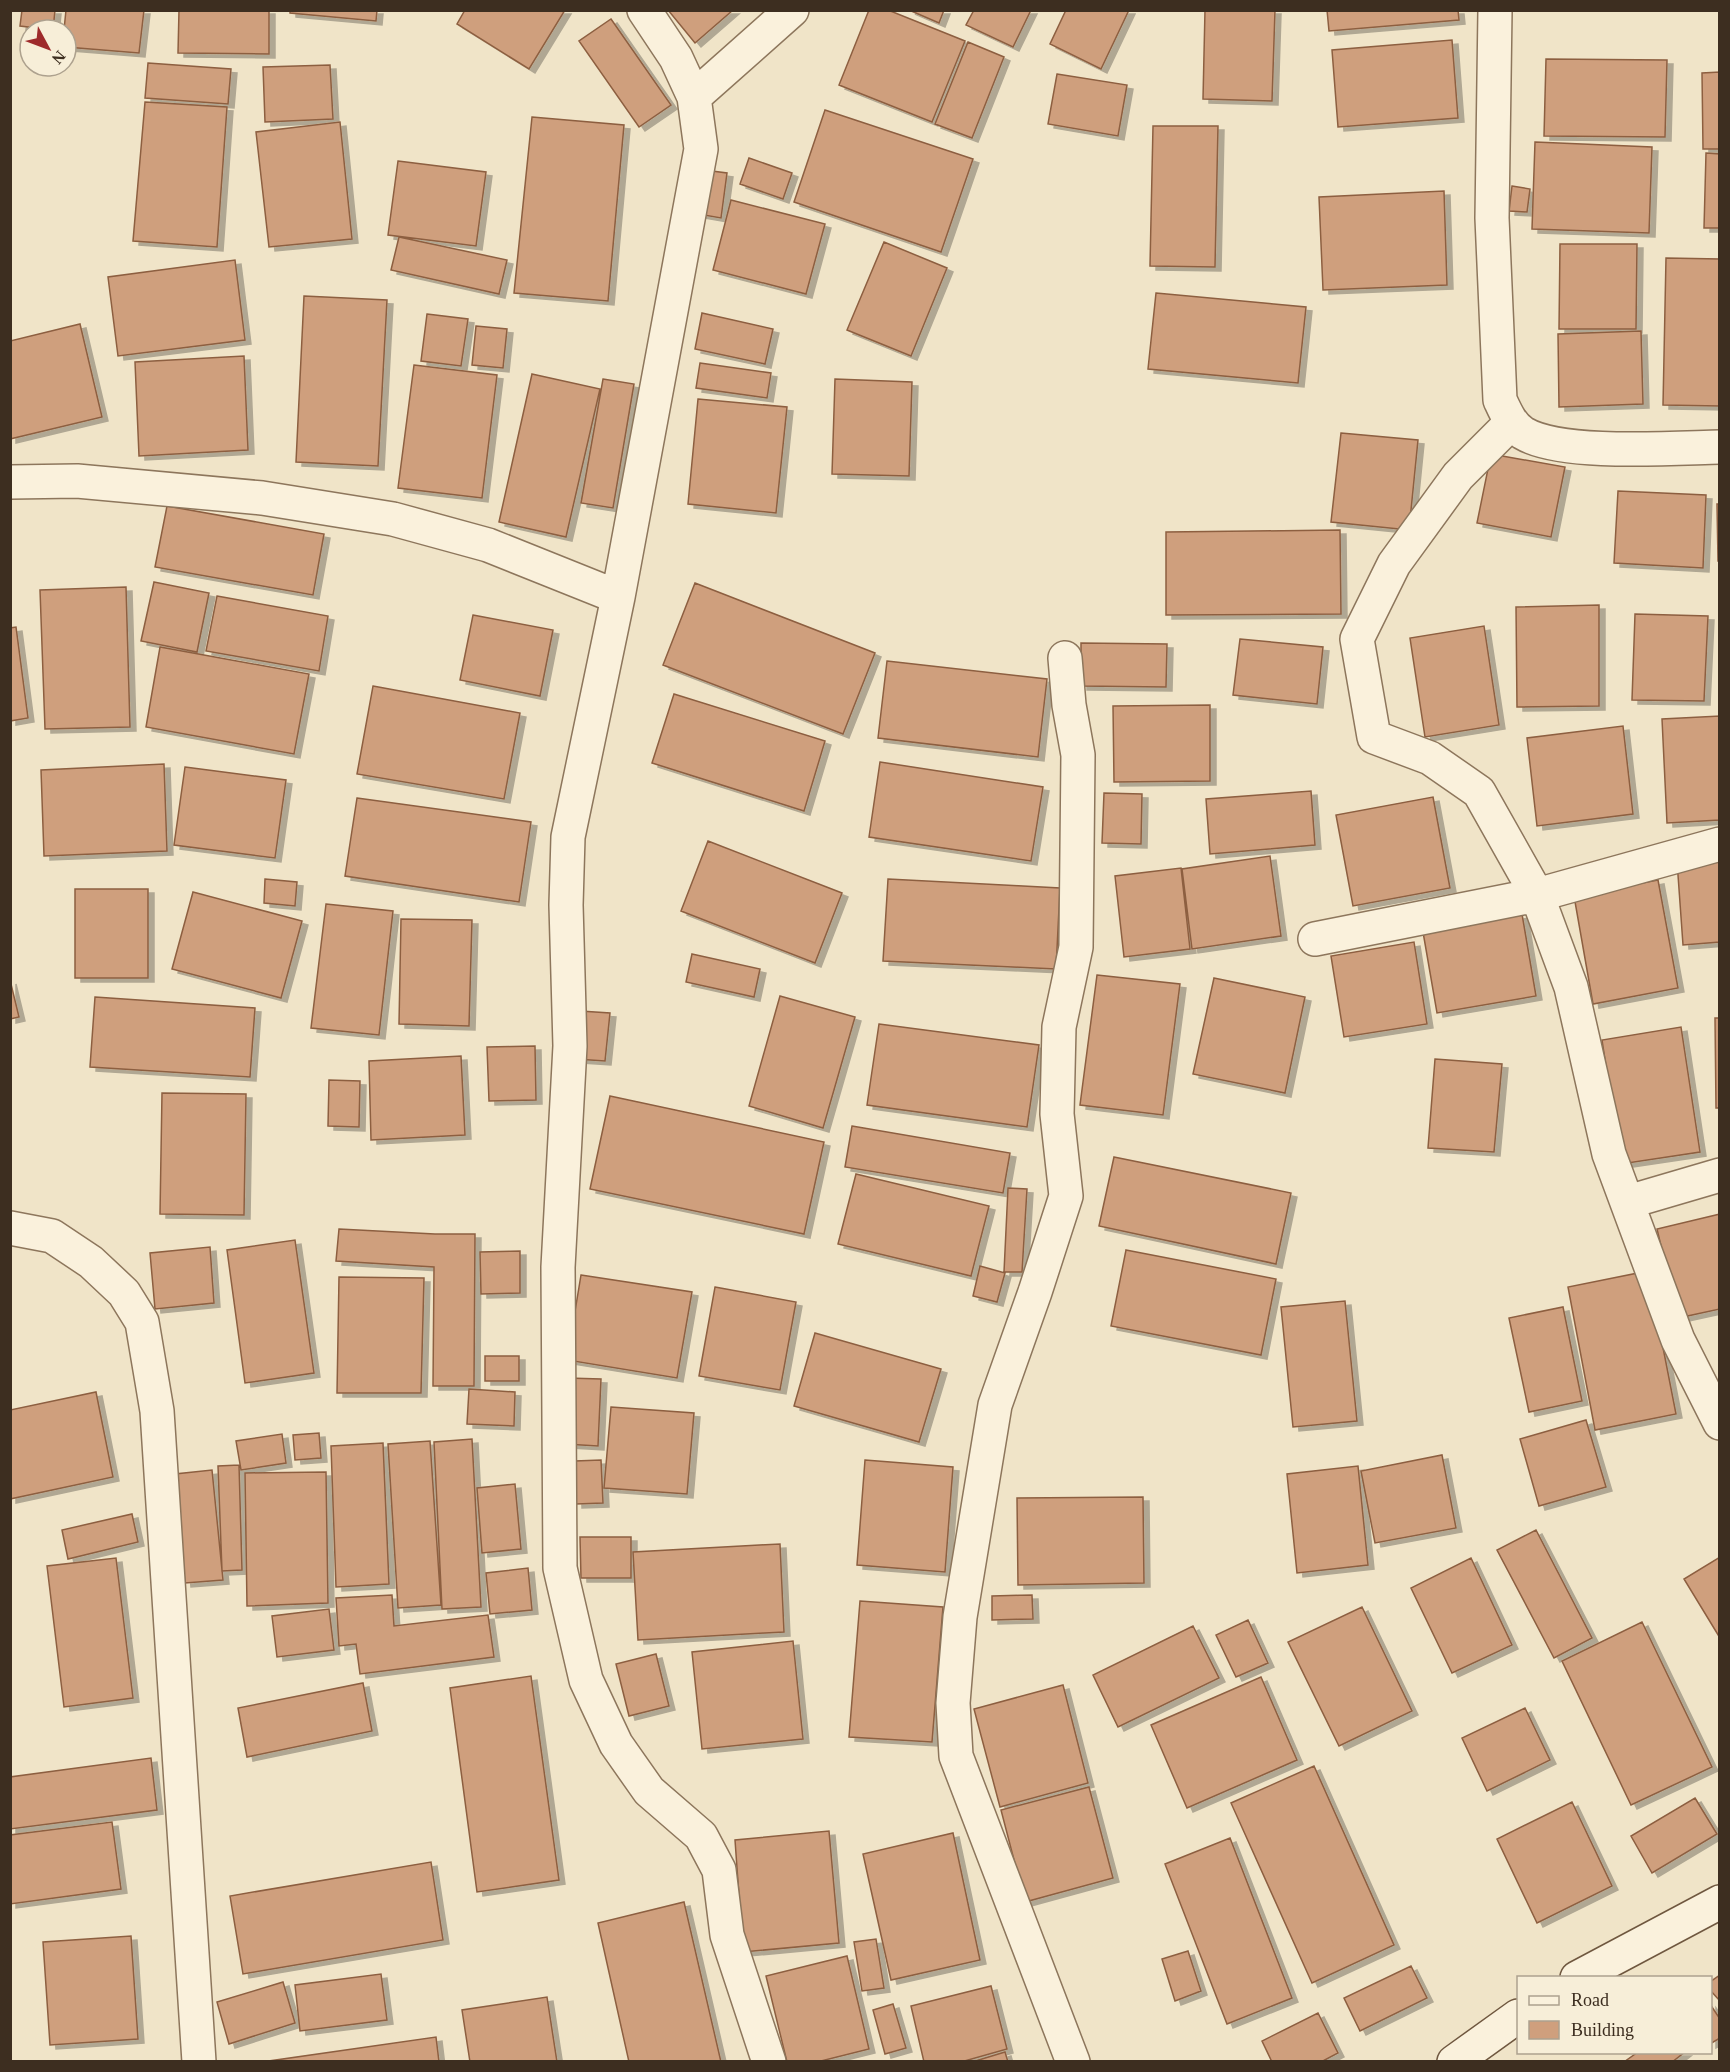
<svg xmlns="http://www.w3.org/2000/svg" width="1730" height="2072" viewBox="0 0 1730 2072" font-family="Georgia,serif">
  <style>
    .building { fill: #cf9f7d; stroke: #8d5f41; stroke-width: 1.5; filter: url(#shadow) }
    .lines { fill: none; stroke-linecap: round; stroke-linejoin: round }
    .street-casing { stroke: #8d765c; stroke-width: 36 }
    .secondary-casing { stroke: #6f573f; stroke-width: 36 }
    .street { stroke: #faf1dc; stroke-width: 33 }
    .secondary { stroke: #faf1dc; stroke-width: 33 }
  </style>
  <defs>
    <filter id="shadow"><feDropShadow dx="6" dy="4" stdDeviation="0" flood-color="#0004"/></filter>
  </defs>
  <rect width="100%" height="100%" fill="#f0e4c8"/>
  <path class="building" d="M 22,10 L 55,10 L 53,30 L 20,26 Z
    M 66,10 L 144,10 L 139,53 L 66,47 L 66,30 L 64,30 Z
    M 179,10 L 269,10 L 269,54 L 178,53 Z
    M 290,10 L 377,10 L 376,21 L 290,13 Z
    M 465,10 L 565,10 L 529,69 L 457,24 Z
    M 668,10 L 733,10 L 695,43 Z
    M 869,10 L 888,10 L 965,41 L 932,122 L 839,85 Z
    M 909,10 L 944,10 L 939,23 Z
    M 974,10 L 1031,10 L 1013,47 L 966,25 Z
    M 1066,10 L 1129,10 L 1101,69 L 1050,44 Z
    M 1205,10 L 1275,10 L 1272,101 L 1203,99 Z
    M 1327,10 L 1458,10 L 1459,20 L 1329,31 Z
    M 611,19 L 671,105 L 639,127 L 579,41 Z
    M 1452,40 L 1458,118 L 1338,127 L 1332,50 Z
    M 968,42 L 1004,57 L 972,138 L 935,124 Z
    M 1546,59 L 1667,60 L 1665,137 L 1544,136 Z
    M 148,63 L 231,69 L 228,104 L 145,98 Z
    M 330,65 L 333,119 L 265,122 L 263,67 Z
    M 1720,72 L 1720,149 L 1703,149 L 1702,73 Z
    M 1057,74 L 1127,85 L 1118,136 L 1048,124 Z
    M 145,102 L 227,107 L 217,247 L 133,241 Z
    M 825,110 L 973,159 L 941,252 L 794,202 Z
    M 532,117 L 624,125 L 608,301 L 514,293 Z
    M 340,122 L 352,239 L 269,247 L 256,132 Z
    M 1153,126 L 1218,126 L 1215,267 L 1150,266 Z
    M 1535,142 L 1652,147 L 1649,233 L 1532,229 Z
    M 1706,153 L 1720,154 L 1720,228 L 1704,228 Z
    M 749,158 L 792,173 L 783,199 L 740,184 Z
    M 398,161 L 486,172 L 476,246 L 388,235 Z
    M 704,170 L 727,173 L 721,218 L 698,214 Z
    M 1512,186 L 1530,189 L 1527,212 L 1509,211 Z
    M 1444,191 L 1447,285 L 1323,290 L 1319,197 Z
    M 731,200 L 825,224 L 806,294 L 713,270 Z
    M 399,237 L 507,260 L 499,294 L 391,270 Z
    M 884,242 L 947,268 L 911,356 L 847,330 Z
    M 1560,244 L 1637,244 L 1636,329 L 1559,329 Z
    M 1666,258 L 1720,259 L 1720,406 L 1663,405 Z
    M 235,260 L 245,340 L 118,356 L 108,277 Z
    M 1156,293 L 1306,307 L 1298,383 L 1148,369 Z
    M 304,296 L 387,300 L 378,466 L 296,462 Z
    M 702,313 L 773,329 L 765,364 L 695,349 Z
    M 427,314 L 468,319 L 461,366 L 421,361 Z
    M 80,324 L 102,417 L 10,439 L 10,341 Z
    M 476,326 L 507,329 L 503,368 L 472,365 Z
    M 1641,331 L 1643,404 L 1559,407 L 1558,334 Z
    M 244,356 L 248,450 L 139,456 L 135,362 Z
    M 700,363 L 771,373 L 767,398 L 696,388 Z
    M 414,365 L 497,375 L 482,498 L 398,488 Z
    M 532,374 L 600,389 L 566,537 L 499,522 Z
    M 603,379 L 634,384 L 613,508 L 581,503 Z
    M 835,379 L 912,382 L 909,476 L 832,474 Z
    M 698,399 L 787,407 L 776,513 L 688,504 Z
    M 1341,433 L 1418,440 L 1409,530 L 1331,522 Z
    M 1491,454 L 1565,467 L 1551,537 L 1477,523 Z
    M 1618,491 L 1706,495 L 1703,568 L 1614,563 Z
    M 1717,504 L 1720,504 L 1720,561 L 1718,561 Z
    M 167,506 L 324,534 L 313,595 L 155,567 Z
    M 1340,530 L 1341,614 L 1166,615 L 1166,532 Z
    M 154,582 L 209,593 L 197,652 L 141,641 Z
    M 695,583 L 875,653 L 843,734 L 663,665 Z
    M 126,587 L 130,727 L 45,729 L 40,590 Z
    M 217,596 L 328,616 L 319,671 L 206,651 Z
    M 1599,605 L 1599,706 L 1517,707 L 1516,607 Z
    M 1635,614 L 1708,616 L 1704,701 L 1632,700 Z
    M 473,615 L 553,630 L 540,696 L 460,680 Z
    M 1484,626 L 1499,725 L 1425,737 L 1410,638 Z
    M 16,627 L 28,718 L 10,721 L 10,628 Z
    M 1240,639 L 1323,647 L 1317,704 L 1233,695 Z
    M 1081,643 L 1167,644 L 1166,687 L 1081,686 Z
    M 160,647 L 309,674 L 294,754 L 146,727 Z
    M 887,661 L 1047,679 L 1038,757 L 878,738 Z
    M 373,686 L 520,713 L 504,799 L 357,774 Z
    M 674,694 L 825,741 L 804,811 L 652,763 Z
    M 1210,705 L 1210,781 L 1114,782 L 1113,706 Z
    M 1720,716 L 1720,820 L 1667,823 L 1662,719 Z
    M 1623,726 L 1633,814 L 1537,826 L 1527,738 Z
    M 880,762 L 1043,787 L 1031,861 L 869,837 Z
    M 164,764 L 167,851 L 44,856 L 41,770 Z
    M 185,767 L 286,780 L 275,858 L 174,845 Z
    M 1311,791 L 1315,845 L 1210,854 L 1206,799 Z
    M 1104,793 L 1142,794 L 1141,844 L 1102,843 Z
    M 1433,797 L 1450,888 L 1353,906 L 1336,815 Z
    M 357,798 L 531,822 L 519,902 L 345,876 Z
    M 708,841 L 842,893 L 815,963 L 681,911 Z
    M 1270,856 L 1281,936 L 1192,949 L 1182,869 Z
    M 1720,859 L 1720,942 L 1683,945 L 1677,861 Z
    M 1181,868 L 1190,949 L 1124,957 L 1115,876 Z
    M 265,879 L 297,882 L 295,906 L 264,903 Z
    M 888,879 L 1060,888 L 1056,969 L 883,961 Z
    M 1658,880 L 1678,988 L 1593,1004 L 1574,896 Z
    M 75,889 L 148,889 L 148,978 L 75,978 Z
    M 193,892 L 302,921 L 281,998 L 172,969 Z
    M 326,904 L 393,911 L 379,1035 L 311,1028 Z
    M 1522,914 L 1536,996 L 1437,1013 L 1423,932 Z
    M 401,919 L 472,920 L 469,1026 L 399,1024 Z
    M 1414,942 L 1427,1024 L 1344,1037 L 1331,956 Z
    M 692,954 L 760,969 L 754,997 L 686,982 Z
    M 1097,975 L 1180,984 L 1163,1115 L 1080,1105 Z
    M 1214,978 L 1305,997 L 1285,1093 L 1193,1074 Z
    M 10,980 L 19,1017 L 10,1019 Z
    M 780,996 L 855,1017 L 823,1128 L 749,1106 Z
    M 95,997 L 255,1008 L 250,1077 L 90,1067 Z
    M 580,1011 L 610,1013 L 605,1061 L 576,1059 Z
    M 1715,1018 L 1720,1018 L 1720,1108 L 1716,1108 Z
    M 879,1024 L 1039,1045 L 1027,1127 L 867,1105 Z
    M 1681,1027 L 1700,1152 L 1621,1164 L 1602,1040 Z
    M 535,1046 L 536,1100 L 489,1101 L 487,1047 Z
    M 461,1056 L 465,1135 L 371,1140 L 369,1061 Z
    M 1435,1059 L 1502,1064 L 1494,1152 L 1428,1148 Z
    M 329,1080 L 360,1081 L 359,1127 L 328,1126 Z
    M 162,1093 L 246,1094 L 244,1215 L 160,1214 Z
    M 610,1096 L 824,1142 L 804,1234 L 590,1189 Z
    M 852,1126 L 1010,1153 L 1003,1193 L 845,1167 Z
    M 1114,1157 L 1291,1193 L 1276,1264 L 1099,1226 Z
    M 856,1174 L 989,1206 L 971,1276 L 838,1244 Z
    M 1008,1188 L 1027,1189 L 1022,1272 L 1004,1272 Z
    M 1720,1214 L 1720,1309 L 1678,1318 L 1657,1229 Z
    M 339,1229 L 435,1234 L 475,1234 L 474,1386 L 433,1386 L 434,1267 L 336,1261 Z
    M 295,1240 L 314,1373 L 245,1383 L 227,1250 Z
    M 210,1247 L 214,1303 L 155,1309 L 150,1253 Z
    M 1126,1250 L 1276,1279 L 1261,1355 L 1111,1326 Z
    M 520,1251 L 520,1293 L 481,1294 L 480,1252 Z
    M 980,1266 L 1005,1273 L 997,1302 L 973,1296 Z
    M 1648,1271 L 1676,1414 L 1595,1430 L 1568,1287 Z
    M 581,1275 L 692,1292 L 677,1378 L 567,1360 Z
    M 339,1277 L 424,1278 L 421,1393 L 337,1393 Z
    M 715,1287 L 796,1302 L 780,1390 L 699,1376 Z
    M 1345,1301 L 1357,1421 L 1293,1427 L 1281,1307 Z
    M 1563,1307 L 1582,1401 L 1529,1412 L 1509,1318 Z
    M 815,1333 L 941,1369 L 919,1442 L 794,1406 Z
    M 485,1356 L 519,1356 L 519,1381 L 485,1381 Z
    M 567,1378 L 601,1379 L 598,1446 L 565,1444 Z
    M 469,1389 L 515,1392 L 514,1426 L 467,1424 Z
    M 96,1392 L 113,1477 L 10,1499 L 10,1410 Z
    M 611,1407 L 694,1413 L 687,1494 L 604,1488 Z
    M 1586,1420 L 1606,1487 L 1539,1506 L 1520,1439 Z
    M 319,1433 L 321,1458 L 295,1460 L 293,1435 Z
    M 282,1434 L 286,1463 L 241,1470 L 236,1441 Z
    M 472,1439 L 481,1607 L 442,1609 L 434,1442 Z
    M 430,1441 L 441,1605 L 398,1608 L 388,1444 Z
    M 383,1443 L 389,1584 L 336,1587 L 331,1446 Z
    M 1442,1455 L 1456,1528 L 1375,1543 L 1361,1471 Z
    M 601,1460 L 603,1503 L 576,1504 L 575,1461 Z
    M 865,1460 L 953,1467 L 945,1572 L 857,1565 Z
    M 239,1465 L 242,1570 L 222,1571 L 218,1466 Z
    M 1358,1466 L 1368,1565 L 1297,1573 L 1287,1474 Z
    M 212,1470 L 223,1580 L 185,1583 L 175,1474 Z
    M 326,1472 L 328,1603 L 247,1606 L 245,1473 Z
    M 515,1484 L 521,1549 L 482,1553 L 477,1488 Z
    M 1143,1497 L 1144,1583 L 1018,1585 L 1017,1498 Z
    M 132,1514 L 138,1542 L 68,1559 L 62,1530 Z
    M 1536,1530 L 1592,1638 L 1554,1658 L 1497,1550 Z
    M 580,1537 L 631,1537 L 631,1578 L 581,1578 Z
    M 780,1544 L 784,1632 L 638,1640 L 633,1552 Z
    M 1720,1557 L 1720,1638 L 1684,1579 Z
    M 116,1558 L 133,1698 L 64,1707 L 47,1566 Z
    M 1471,1558 L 1512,1645 L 1452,1673 L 1411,1588 Z
    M 528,1568 L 532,1610 L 490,1614 L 486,1573 Z
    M 392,1595 L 394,1626 L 488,1615 L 494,1657 L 360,1674 L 356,1644 L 339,1646 L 336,1598 Z
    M 1032,1595 L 1033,1619 L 992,1620 L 992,1596 Z
    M 860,1601 L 943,1607 L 932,1742 L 849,1737 Z
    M 1362,1607 L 1412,1711 L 1339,1746 L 1288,1642 Z
    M 329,1609 L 334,1650 L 277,1657 L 272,1616 Z
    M 1248,1620 L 1268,1663 L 1236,1677 L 1216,1635 Z
    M 1642,1622 L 1712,1767 L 1631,1805 L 1562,1661 Z
    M 1193,1626 L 1219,1678 L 1118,1727 L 1093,1675 Z
    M 793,1641 L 803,1739 L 702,1749 L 692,1652 Z
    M 656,1654 L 669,1706 L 629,1716 L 616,1664 Z
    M 531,1676 L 559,1880 L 477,1892 L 450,1688 Z
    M 1261,1677 L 1297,1760 L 1187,1808 L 1151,1725 Z
    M 363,1683 L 372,1731 L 247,1757 L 238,1708 Z
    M 1063,1685 L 1088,1783 L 1000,1807 L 974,1709 Z
    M 1525,1708 L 1550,1760 L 1487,1791 L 1462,1738 Z
    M 151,1758 L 157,1810 L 10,1829 L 10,1777 Z
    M 1314,1766 L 1394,1945 L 1312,1983 L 1231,1803 Z
    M 1089,1787 L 1113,1878 L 1025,1902 L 1001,1810 Z
    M 1695,1798 L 1717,1834 L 1652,1873 L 1631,1836 Z
    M 1572,1802 L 1612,1886 L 1537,1923 L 1497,1839 Z
    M 112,1822 L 121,1889 L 10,1904 L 10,1835 Z
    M 829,1831 L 839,1943 L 743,1952 L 735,1840 Z
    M 953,1833 L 980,1960 L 891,1980 L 863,1854 Z
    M 1230,1838 L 1292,1998 L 1227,2024 L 1165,1864 Z
    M 431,1862 L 443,1940 L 243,1974 L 230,1896 Z
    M 684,1902 L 721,2062 L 629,2062 L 598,1923 Z
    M 131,1936 L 138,2039 L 50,2045 L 43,1942 Z
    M 876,1939 L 884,1988 L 862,1991 L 854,1942 Z
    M 1188,1951 L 1201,1991 L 1175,2001 L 1162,1959 Z
    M 847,1956 L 869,2049 L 817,2062 L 787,2062 L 766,1976 Z
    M 1411,1966 L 1427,1998 L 1360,2031 L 1344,1998 Z
    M 381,1974 L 387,2020 L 300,2031 L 295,1985 Z
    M 1720,1975 L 1720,2001 L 1710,1990 L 1710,1982 Z
    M 283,1982 L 295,2023 L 229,2044 L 217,2002 Z
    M 991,1986 L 1007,2049 L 961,2062 L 924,2062 L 911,2006 Z
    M 547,1997 L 557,2062 L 470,2062 L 462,2010 Z
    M 893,2004 L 906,2048 L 885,2054 L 873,2010 Z
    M 1710,2004 L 1720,2019 L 1720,2038 L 1710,2044 Z
    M 1318,2013 L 1338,2053 L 1321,2062 L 1272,2062 L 1262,2041 Z
    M 436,2037 L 439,2062 L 269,2062 L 269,2061 Z
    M 1005,2052 L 1008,2062 L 972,2062 Z
    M 1638,2052 L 1685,2052 L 1672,2062 L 1624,2062 Z"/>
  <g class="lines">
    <defs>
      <path id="street" d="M 644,10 L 676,58 L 694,97 L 701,149 L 618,597 L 568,837 L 566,905 L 570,1046 L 558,1267 L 560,1568 L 586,1680 L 616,1744 L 649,1791 L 701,1836 L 719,1870 L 727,1935 L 769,2062
        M 1495,10 L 1492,218 L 1500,400 C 1506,413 1511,425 1523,433 C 1561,456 1673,448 1720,447
        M 694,97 L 792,10
        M 1511,423 L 1458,476 L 1394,564 L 1357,639 L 1374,737 L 1430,758 L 1479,792 L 1537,895 L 1571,987 L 1609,1154 L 1678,1340 L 1720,1423
        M 10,482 L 77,481 L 262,498 L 393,519 L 488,545 L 618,597
        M 1065,658 L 1069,705 L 1078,755 L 1076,947 L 1059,1027 L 1057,1114 L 1066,1196 L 1035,1292 L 995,1405 L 960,1617 L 953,1703 L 956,1756 L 1073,2062
        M 1315,939 L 1537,895 L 1720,844
        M 1628,1202 L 1720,1175
        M 10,1228 L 52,1236 L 91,1262 L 124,1293 L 142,1322 L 157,1411 L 199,2062"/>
      <path id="secondary" d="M 1577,1978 L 1720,1902
        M 1454,2062 L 1518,2016"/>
    </defs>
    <use href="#street" class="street-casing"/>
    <use href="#secondary" class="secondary-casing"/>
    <use href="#street" class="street"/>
    <use href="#secondary" class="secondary"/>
  </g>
  <rect width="1730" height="2072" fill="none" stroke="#3d2e20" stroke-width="24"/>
  <rect x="1517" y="1976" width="195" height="78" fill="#f7eed8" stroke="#ada18e" stroke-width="1.5"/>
  <rect x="1529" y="1996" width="30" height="9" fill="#faf1dc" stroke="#ada18e" stroke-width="1.5"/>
  <text x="1571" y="2006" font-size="18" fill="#3d2e20">Road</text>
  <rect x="1529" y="2021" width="30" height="18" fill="#cf9f7d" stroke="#ada18e" stroke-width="1.5"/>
  <text x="1571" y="2036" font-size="18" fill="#3d2e20">Building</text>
  <g transform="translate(48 48) rotate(131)"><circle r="28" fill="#f7eed8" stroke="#ada18e" stroke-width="1.5"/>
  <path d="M0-4.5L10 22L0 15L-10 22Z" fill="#9e2a2b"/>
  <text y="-9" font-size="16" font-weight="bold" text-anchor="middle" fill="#3d2e20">N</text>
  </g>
</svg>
